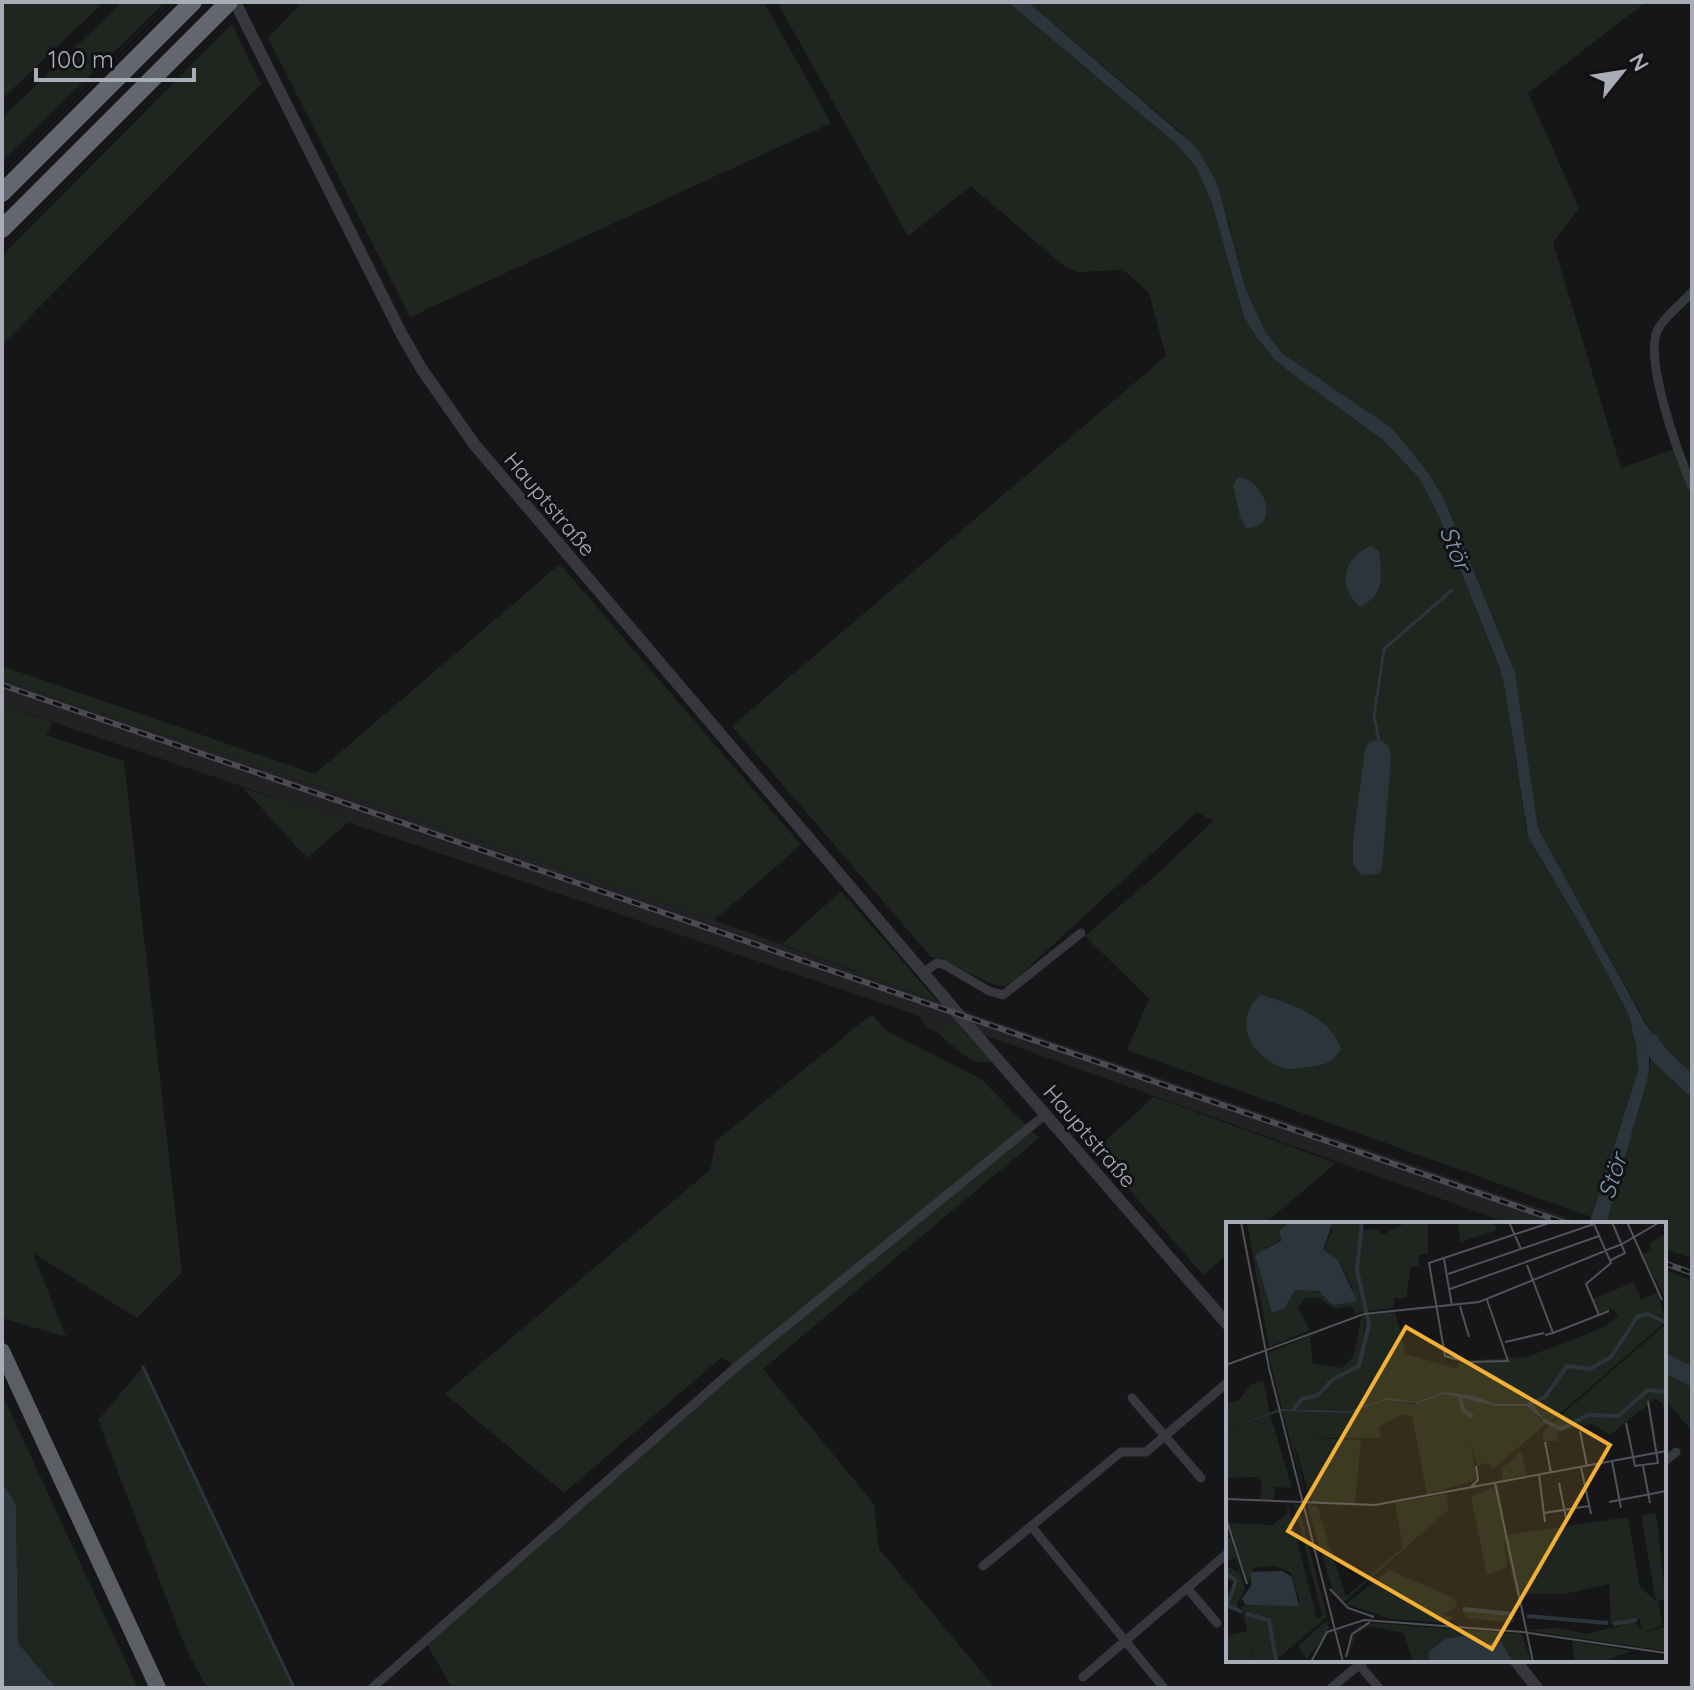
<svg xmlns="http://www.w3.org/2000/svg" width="1694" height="1690" viewBox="0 0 1694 1690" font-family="Quicksand,sans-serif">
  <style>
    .built { fill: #222225 }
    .green { fill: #1e261f }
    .water { fill: #2c353c }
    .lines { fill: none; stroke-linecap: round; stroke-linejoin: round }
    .stream { stroke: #2c353c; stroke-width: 3 }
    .river { stroke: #2c353c; stroke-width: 18 }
    .minor { stroke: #37383d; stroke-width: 9 }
    .tertiary { stroke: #37383d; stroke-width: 12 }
    .trunk { stroke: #5b5e65; stroke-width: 16 }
    .motorway { stroke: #63666e; stroke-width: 18 }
    .rail-casing { stroke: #4a4c52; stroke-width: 6 }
    .rail { stroke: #111113; stroke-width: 3; stroke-dasharray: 9; stroke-linecap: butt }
    .labels { text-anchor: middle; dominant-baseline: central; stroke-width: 6; stroke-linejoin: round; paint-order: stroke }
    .street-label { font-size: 22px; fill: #a8adb8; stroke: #111113 }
    .water-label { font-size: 24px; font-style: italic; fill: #7f9bb3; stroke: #111113 }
    .inset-river { fill: none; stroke: #2c353c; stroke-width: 4 }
    .inset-road { fill: none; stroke: #505258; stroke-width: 2 }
    .view { fill: #f2b134; fill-opacity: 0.15; stroke: #f2b134; stroke-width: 4 }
    .inset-edge { fill: none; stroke: #a8adb8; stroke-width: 4 }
  </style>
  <rect width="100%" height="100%" fill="#161618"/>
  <path class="built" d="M 2,679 L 714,920 L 967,1012 L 1585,1224 L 1511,1224 L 987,1036 L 944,1023 L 938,1033 L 928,1028 L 917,1015 L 2,705 Z"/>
  <path class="green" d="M 2,2 L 104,2 L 2,99 Z
    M 122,2 L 165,2 L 2,161 L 2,118 Z
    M 302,2 L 764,2 L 831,123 L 410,317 L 268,38 Z
    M 777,2 L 1008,2 L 1175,143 L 1196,167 L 1212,203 L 1244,317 L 1257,338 L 1275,360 L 1291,373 L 1383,440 L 1419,478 L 1437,512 L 1499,666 L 1505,689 L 1526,829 L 1532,845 L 1587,936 L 1628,1013 L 1636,1045 L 1638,1071 L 1591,1217 L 1127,1050 L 1149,999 L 1085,936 L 1156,875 L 1213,821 L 1197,812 L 1016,979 C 1015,979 1006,986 1005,986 C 992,989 951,960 931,957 L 732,726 L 1166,356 L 1149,293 L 1127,273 L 1119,270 L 1078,272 L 1065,267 L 971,186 L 908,236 Z
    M 1028,2 L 1646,2 L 1528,93 L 1579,208 L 1553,243 L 1621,468 L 1677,448 L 1692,486 L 1692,1079 L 1669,1056 L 1646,1023 L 1538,828 L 1515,672 L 1444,499 L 1393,429 L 1283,354 L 1266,333 L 1246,290 L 1228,220 L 1181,133 Z
    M 232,24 L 261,84 L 2,345 L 2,256 Z
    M 560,564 L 801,845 L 714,920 L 2,679 L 2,666 L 315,774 Z
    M 2,705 L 53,723 L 46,735 L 124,761 L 182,1272 L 137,1318 L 33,1253 L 66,1337 L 2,1318 Z
    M 243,788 L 350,821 L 307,858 Z
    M 841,891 L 937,1001 L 782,944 Z
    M 872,1014 L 885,1030 L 981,1079 L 1039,1138 L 763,1369 L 874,1504 L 879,1549 L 995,1688 L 452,1688 L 425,1641 L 735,1367 L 722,1357 L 564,1493 L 445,1394 L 710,1170 L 716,1141 Z
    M 944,1023 L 961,1028 L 991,1061 C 973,1069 952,1044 938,1033 Z
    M 1651,1053 L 1674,1079 L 1692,1094 L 1692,1258 L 1664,1249 L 1664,1224 L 1606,1224 L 1649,1073 Z
    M 1154,1097 L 1336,1163 L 1264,1224 L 1228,1224 L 1228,1254 L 1203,1275 L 1095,1150 Z
    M 1664,1270 L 1692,1280 L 1692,1431 L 1664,1399 Z
    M 143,1367 L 294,1688 L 207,1688 L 186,1649 L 98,1420 Z
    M 2,1394 L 138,1688 L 56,1688 L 18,1643 L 16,1506 L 2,1482 Z"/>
  <path class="water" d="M 1008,2 L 1028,2 L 1197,148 L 1217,183 L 1246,290 L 1266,333 L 1283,354 L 1393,429 L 1429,474 L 1444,499 L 1515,672 L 1538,828 L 1645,1023 L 1669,1056 L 1662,1064 L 1654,1054 L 1649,1055 L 1649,1073 L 1606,1224 L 1589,1224 L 1638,1071 L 1636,1045 L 1628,1013 L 1587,936 L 1528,837 L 1505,689 L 1499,666 L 1437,512 L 1419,478 L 1383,440 L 1291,373 L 1275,360 L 1257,338 L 1244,317 L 1212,203 L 1196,167 L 1175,143 Z
    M 1238,477 C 1265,479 1282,529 1246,528 L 1240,517 L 1233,485 Z
    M 1371,546 L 1379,551 C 1382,576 1385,595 1360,607 C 1338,587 1341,558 1371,546 Z
    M 1379,740 L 1388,745 L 1391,756 L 1382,869 L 1378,874 L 1361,875 L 1353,864 L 1353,840 L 1365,750 L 1369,742 Z
    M 1261,995 C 1290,1003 1333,1018 1341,1050 C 1331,1063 1325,1065 1309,1067 C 1301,1068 1291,1070 1284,1068 C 1251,1058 1231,1019 1261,995 Z
    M 2,1482 L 16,1505 L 18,1643 L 56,1688 L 2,1688 Z"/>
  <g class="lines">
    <path class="stream" d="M 1379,740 L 1374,717 L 1384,649 L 1452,590
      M 143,1367 L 294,1688"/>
    <path class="river" d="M 1650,1042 L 1660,1056 L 1692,1086
      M 1664,1362 L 1692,1377"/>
    <path class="minor" d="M 1692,292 C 1682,304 1665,316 1658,329 C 1643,358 1679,456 1692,486
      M 924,972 L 937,963 L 945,965 L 989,991 L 1003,995 L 1081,933
      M 1132,1398 L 1201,1478
      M 1664,1462 L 1676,1452
      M 1031,1526 L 1164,1688
      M 983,1566 L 1121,1452 L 1146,1452 L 1228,1382
      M 1187,1588 L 1217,1623
      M 1355,1660 L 1379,1688
      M 1083,1677 L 1228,1553
      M 372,1688 L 735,1368 L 1046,1114
      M 1331,1688 L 1365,1660"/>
    <path class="tertiary" d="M 235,2 L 401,333 L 421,368 L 474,444 L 959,1015 L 1228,1325
      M 1515,1660 L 1537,1688"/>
    <path class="trunk" d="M 2,1351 L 158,1688"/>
    <path class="motorway" d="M 2,193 L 193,2
      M 2,229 L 229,2"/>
    <defs>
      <path id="rail" d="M 2,685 L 1568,1224
        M 1664,1263 L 1692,1273"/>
    </defs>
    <use href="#rail" class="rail-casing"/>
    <use href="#rail" class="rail"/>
  </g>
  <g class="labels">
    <g class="street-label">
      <text transform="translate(550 504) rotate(50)">Hauptstraße</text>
      <text transform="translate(1090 1136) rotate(49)">Hauptstraße</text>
    </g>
    <g class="water-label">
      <text transform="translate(1456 548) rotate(68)">Stör</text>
      <text transform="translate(1612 1176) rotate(-72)">Stör</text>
    </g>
  </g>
  <g transform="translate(1226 1222)">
    <rect width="440" height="440" fill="#161618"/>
    <path d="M 21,0 L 84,0 L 29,33 L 46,91 L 62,82 L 69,68 L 87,67 L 99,73 L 127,67 L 114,41 L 97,28 L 107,7 L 98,0 L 136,0 L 130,48 L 139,89 L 129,92 L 126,84 L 109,87 L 93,76 L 79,76 L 72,86 L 84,108 L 43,125 ZM 181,0 L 202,0 L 202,31 L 192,33 L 193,44 L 185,45 L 180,76 L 168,76 L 168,86 L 141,89 L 132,48 L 136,8 L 152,7 L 156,13 ZM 232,0 L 267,0 L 271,8 L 234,20 ZM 439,12 L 440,13 L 440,79 L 417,32 L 426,28 L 423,21 ZM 408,60 L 415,77 L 432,71 L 439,98 L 435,94 L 420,92 L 439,100 L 322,202 L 304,184 L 320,176 L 341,145 L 354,145 L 341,144 L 319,175 L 306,182 L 269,182 L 219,170 L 190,180 L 164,176 L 123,189 L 68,187 L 76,177 L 93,172 L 74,177 L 67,187 L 56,187 L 42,131 L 109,103 L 84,115 L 87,141 L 117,146 L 128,133 L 135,95 L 140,93 L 134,138 L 141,93 L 169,90 L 180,132 L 231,147 L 233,139 L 301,135 L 376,106 L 392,95 L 388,87 L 373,91 L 367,77 ZM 440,102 L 440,199 L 436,181 L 429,177 L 384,213 L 366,202 L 333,209 L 331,219 L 318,219 L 316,211 L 325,202 ZM 37,158 L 44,190 L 0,205 L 0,181 L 13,178 L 25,163 ZM 222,172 L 269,184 L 300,184 L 320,202 L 267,247 L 262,241 L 251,244 L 245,221 L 250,258 L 201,272 L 186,194 L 174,193 L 153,205 L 154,216 L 80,216 L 135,218 L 129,282 L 86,280 L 66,215 L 81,280 L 56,189 L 122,191 L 161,178 L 187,182 ZM 44,192 L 66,266 L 49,265 L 47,278 L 34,277 L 36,260 L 29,255 L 1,256 L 0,260 L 0,206 ZM 295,229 L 300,253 L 277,258 L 275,247 ZM 272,263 L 281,313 L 402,295 L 414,365 L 430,379 L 415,293 L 430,291 L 440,378 L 432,379 L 437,403 L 416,411 L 440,405 L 440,429 L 299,408 L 332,406 L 361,412 L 408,400 L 416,409 L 414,397 L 385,402 L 383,362 L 339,372 L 290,372 L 278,316 L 281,345 L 261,353 L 245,275 ZM 220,272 L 223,287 L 118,380 L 107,369 L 81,283 L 91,284 L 120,375 L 177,325 L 169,281 ZM 62,282 L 91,397 L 96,393 L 68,282 L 72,282 L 101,395 L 48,440 L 29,440 L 15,384 L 74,380 L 65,350 L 49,344 L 27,346 L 22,362 L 3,301 L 46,303 L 61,291 ZM 5,315 L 19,367 L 11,382 L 15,392 L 10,385 L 0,385 L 9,358 L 0,358 L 0,343 L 14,351 L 9,336 L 0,339 L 0,317 ZM 163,348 L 228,376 L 231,385 L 217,392 L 228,395 L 221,401 L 165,397 L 120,382 ZM 237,387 L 287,392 L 289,401 L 240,396 ZM 101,398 L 103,408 L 81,437 L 72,424 ZM 148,401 L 296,412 L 305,440 L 287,440 L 275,419 L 262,422 L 245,412 L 219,417 L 203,430 L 202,440 L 187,440 L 178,411 L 143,404 L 129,413 L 121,440 L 127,412 L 135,404 ZM 22,409 L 28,440 L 0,440 L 0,414 ZM 346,419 L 405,429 L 376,440 L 349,440 Z" fill="#1e261f"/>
    <path d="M 84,0 L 106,2 L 97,28 L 112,38 L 131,79 L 107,83 L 93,69 L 69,68 L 59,86 L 46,91 L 29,33 L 56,18 L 53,9 L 62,2 ZM 219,170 L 249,174 L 269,182 L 306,182 L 322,202 L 300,184 L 269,184 L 219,172 L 192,181 L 161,178 L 122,191 L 55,189 L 0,206 L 55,187 L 123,189 L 163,176 L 190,180 ZM 56,349 L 66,355 L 73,384 L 19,383 L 16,376 L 25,364 L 25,350 ZM 245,412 L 261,422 L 275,419 L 287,440 L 202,440 L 203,430 L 219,417 Z" fill="#2c353c"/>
    <path class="inset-river" d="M 234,176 L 237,188 L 247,195M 302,183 L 319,175 L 341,144 L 364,147 L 385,135 L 412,94 L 422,92 L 440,100M 67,188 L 76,177 L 92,173 L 106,158 L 133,144 L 143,102 L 131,48 L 136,0M 317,198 L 335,207 L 362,193 L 392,194 L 422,168 L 440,170M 0,351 L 10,359 L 1,383 L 16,390M 237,387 L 287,392M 20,392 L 43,398 L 50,438M 301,394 L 382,401M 387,402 L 411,398"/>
    <path class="inset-road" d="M 15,0 L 43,146 L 117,440M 283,0 L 295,27M 401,0 L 436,78M 368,2 L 385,41 L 360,62 L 373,93M 218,37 L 226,84M 385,38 L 399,31 L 386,0M 301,43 L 327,111 L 319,113M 222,52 L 368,2M 224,67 L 373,14M 261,78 L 282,139 L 241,140 L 219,134 L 203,41 L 326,0M 234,84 L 243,115M 327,111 L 383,89M 279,120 L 318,111M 0,143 L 138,92 L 253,80 L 396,22 L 434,0M 400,201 L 409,244 L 432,241 L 422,179M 354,209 L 361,244M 319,220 L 325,251M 386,239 L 395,286M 417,244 L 424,281M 355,245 L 365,292M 313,252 L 319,300M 269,261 L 307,440M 333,261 L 340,296M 244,266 L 252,258 L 250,244M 0,277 L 149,283 L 440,229M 383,280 L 440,269M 318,291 L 363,284M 0,296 L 21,362M 104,367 L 122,386 L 148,395M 120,435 L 126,412 L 144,400M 85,440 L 101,410 L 138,398 L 297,410 L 440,431"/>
    <path class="view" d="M 180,105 L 384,223 L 266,427 L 62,309 Z"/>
    <rect width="440" height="440" class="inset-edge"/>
  </g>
  <rect width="1694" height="1690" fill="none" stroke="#a8adb8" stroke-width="8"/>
  <g transform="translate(1622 72) rotate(60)" stroke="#111113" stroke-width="6" paint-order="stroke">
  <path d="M0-6L14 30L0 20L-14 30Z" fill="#a8adb8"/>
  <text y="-12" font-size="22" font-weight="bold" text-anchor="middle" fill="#a8adb8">N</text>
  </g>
  <path d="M36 68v12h158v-12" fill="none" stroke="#a8adb8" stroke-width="4"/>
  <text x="48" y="68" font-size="24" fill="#a8adb8" stroke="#111113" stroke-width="6" paint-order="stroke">100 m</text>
</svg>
